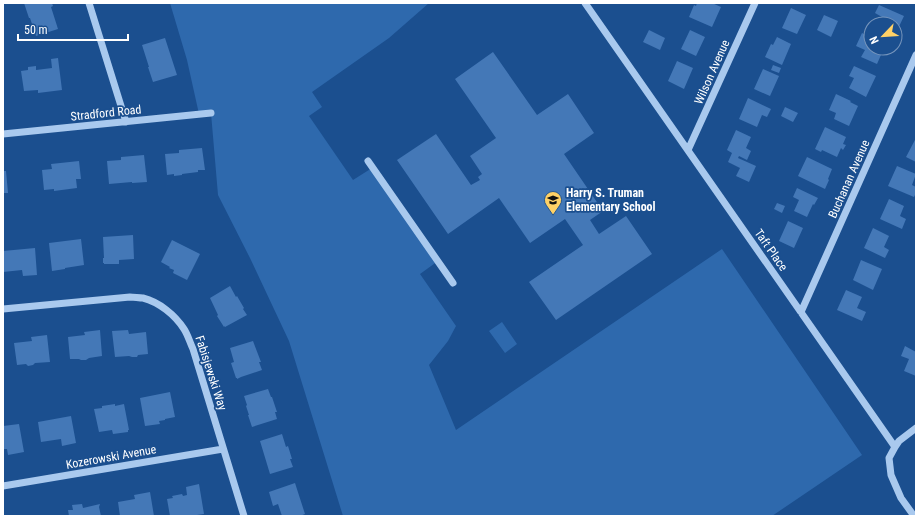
<svg xmlns="http://www.w3.org/2000/svg" width="919" height="519" viewBox="0 0 919 519" font-family="'Roboto Condensed',sans-serif">
  <style>
    .green { fill: #2e69ad }
    .building { fill: #4478b7 }
    .lines { fill: none; stroke-linecap: round; stroke-linejoin: round }
    .minor { stroke: #a9c9ee; stroke-width: 7 }
    .labels { text-anchor: middle; dominant-baseline: central; stroke-width: 3.5; stroke-linejoin: round; paint-order: stroke }
    .street-label { font-size: 12px; fill: #fff; stroke: #1b4f8f }
    .poi-label { font-size: 12px; font-weight: bold; fill: #fff; stroke: #1b4f8f; text-anchor: start }
  </style>
  <rect width="100%" height="100%" fill="#1b4f8f"/>
  <path class="green" d="M 170,3 L 429,3 L 389,38 L 312,92 L 322,107 L 309,116 L 353,180 L 372,168 L 438,261 L 420,274 L 456,326 L 448,341 L 429,365 L 456,430 L 722,249 L 862,455 L 772,516 L 343,516 L 289,341 L 250,258 L 218,195 L 211,113 L 199,114 L 187,60 Z
    M 502,322 L 517,344 L 505,353 L 489,331 Z"/>
  <path class="building" d="M 24,3 L 52,3 L 53,6 L 51,7 L 58,29 L 36,36 L 30,18 L 29,18 Z
    M 697,3 L 712,3 L 721,7 L 712,27 L 689,17 L 694,5 L 696,6 Z
    M 879,5 L 904,16 L 895,35 L 895,24 L 879,24 L 882,17 L 875,13 Z
    M 791,8 L 806,15 L 797,34 L 782,28 Z
    M 824,15 L 838,21 L 831,37 L 817,30 Z
    M 649,30 L 665,38 L 660,50 L 643,42 Z
    M 690,30 L 705,37 L 696,56 L 681,49 Z
    M 862,33 L 871,38 L 871,48 L 884,48 L 877,64 L 861,57 L 865,50 L 856,46 Z
    M 777,37 L 791,44 L 782,65 L 765,57 L 771,44 L 773,45 Z
    M 165,38 L 177,75 L 153,82 L 148,67 L 149,67 L 142,45 Z
    M 493,52 L 537,115 L 568,94 L 594,133 L 564,154 L 603,211 L 590,220 L 599,234 L 626,216 L 652,254 L 556,320 L 529,282 L 583,245 L 565,219 L 530,243 L 499,198 L 448,234 L 397,160 L 436,134 L 471,185 L 480,180 L 478,177 L 482,174 L 470,156 L 496,138 L 455,79 Z
    M 58,58 L 62,90 L 38,93 L 38,90 L 24,91 L 21,71 L 28,70 L 28,67 L 36,66 L 36,70 L 52,68 L 51,59 Z
    M 677,61 L 693,68 L 684,89 L 668,81 Z
    M 773,65 L 781,68 L 779,73 L 771,70 Z
    M 854,66 L 876,76 L 866,97 L 849,88 L 854,78 L 849,76 Z
    M 763,69 L 779,76 L 770,96 L 754,89 Z
    M 836,94 L 851,101 L 850,102 L 858,106 L 849,126 L 834,119 L 836,113 L 829,110 Z
    M 748,98 L 771,109 L 767,117 L 762,115 L 757,127 L 739,119 Z
    M 785,107 L 798,113 L 793,122 L 781,116 Z
    M 825,127 L 846,137 L 843,144 L 846,145 L 843,150 L 841,148 L 837,157 L 822,150 L 821,152 L 815,149 Z
    M 736,130 L 751,137 L 746,148 L 751,151 L 747,160 L 739,156 L 738,158 L 756,166 L 749,182 L 736,176 L 740,168 L 728,162 L 732,153 L 727,150 Z
    M 916,138 L 916,162 L 906,157 Z
    M 202,148 L 205,170 L 198,170 L 198,172 L 182,174 L 182,175 L 174,176 L 174,174 L 167,175 L 165,154 L 179,153 L 179,150 Z
    M 144,155 L 147,182 L 132,183 L 132,182 L 109,184 L 107,161 L 121,160 L 121,157 Z
    M 807,157 L 832,169 L 828,179 L 829,180 L 825,189 L 798,176 Z
    M 79,161 L 81,179 L 76,179 L 77,188 L 54,191 L 54,189 L 44,190 L 42,170 L 52,169 L 51,164 Z
    M 897,166 L 916,174 L 912,185 L 916,187 L 916,193 L 914,197 L 888,186 Z
    M 3,171 L 6,171 L 8,193 L 3,193 Z
    M 797,188 L 818,198 L 814,205 L 813,204 L 807,217 L 794,211 L 799,200 L 793,197 Z
    M 889,199 L 904,206 L 900,216 L 906,219 L 902,229 L 880,219 Z
    M 777,203 L 785,206 L 782,213 L 774,209 Z
    M 788,221 L 803,228 L 794,248 L 779,241 Z
    M 873,228 L 889,236 L 884,247 L 889,250 L 885,258 L 864,248 Z
    M 133,235 L 134,259 L 119,260 L 119,264 L 104,264 L 104,263 L 103,263 L 103,258 L 104,258 L 103,237 Z
    M 81,239 L 84,265 L 65,268 L 65,269 L 52,271 L 49,243 Z
    M 172,240 L 200,254 L 187,280 L 173,273 L 174,270 L 169,268 L 170,267 L 161,262 Z
    M 35,248 L 37,275 L 23,276 L 22,270 L 3,272 L 3,251 Z
    M 861,260 L 882,269 L 873,290 L 853,280 Z
    M 230,286 L 236,297 L 237,296 L 244,308 L 243,309 L 247,315 L 225,327 L 225,326 L 224,327 L 217,316 L 218,315 L 210,298 Z
    M 846,290 L 862,297 L 857,308 L 866,312 L 862,321 L 837,310 Z
    M 100,330 L 102,356 L 89,358 L 86,360 L 81,360 L 79,359 L 70,359 L 68,337 L 85,335 L 84,332 Z
    M 128,330 L 129,334 L 146,332 L 148,354 L 138,355 L 137,357 L 132,357 L 129,356 L 115,357 L 112,331 Z
    M 47,335 L 50,362 L 35,363 L 33,365 L 28,366 L 26,364 L 17,365 L 14,343 L 32,341 L 31,337 Z
    M 253,341 L 261,362 L 259,362 L 262,370 L 241,377 L 237,379 L 237,378 L 236,378 L 231,363 L 234,362 L 230,348 Z
    M 905,346 L 916,352 L 916,376 L 904,371 L 909,359 L 901,356 Z
    M 268,389 L 271,397 L 272,397 L 277,412 L 275,412 L 277,419 L 252,427 L 248,415 L 249,415 L 246,406 L 247,405 L 244,396 Z
    M 170,392 L 175,417 L 165,419 L 165,420 L 159,421 L 160,424 L 145,426 L 140,398 Z
    M 115,404 L 115,406 L 124,404 L 129,430 L 128,430 L 128,432 L 113,434 L 112,430 L 99,432 L 94,409 L 102,408 L 102,406 Z
    M 71,416 L 76,443 L 62,446 L 61,439 L 41,442 L 38,422 Z
    M 19,424 L 24,452 L 8,455 L 7,449 L 3,449 L 3,426 Z
    M 282,434 L 286,447 L 288,446 L 292,459 L 290,459 L 293,467 L 270,474 L 260,441 Z
    M 295,483 L 305,514 L 300,516 L 282,516 L 278,504 L 273,506 L 269,492 Z
    M 199,484 L 204,514 L 190,516 L 170,516 L 167,499 L 173,498 L 172,496 L 182,494 L 183,496 L 187,495 L 186,487 Z
    M 150,492 L 154,516 L 120,516 L 118,502 L 135,499 L 134,495 Z
    M 82,504 L 83,508 L 100,504 L 99,507 L 101,516 L 69,516 L 68,510 L 73,510 L 72,505 Z"/>
  <g class="lines">
    <path class="minor" d="M 89,3 L 126,122
      M 585,3 L 895,447 L 889,458 L 891,475 L 901,498 L 914,516
      M 3,134 L 211,113
      M 688,150 L 755,3
      M 368,161 L 453,283
      M 3,309 L 130,297 C 134,297 139,298 143,298 C 159,302 175,315 184,329 C 188,335 190,343 193,349 L 244,516
      M 801,312 L 916,55
      M 895,447 L 899,441 L 916,428
      M 3,486 L 223,449"/>
  </g>
  <defs>
    <symbol id="school-pin" viewBox="-11 -11 22 30"><path d="M0 17L-7.5 6A9.5 9.5 0 1 1 7.5 6Z" fill="#ffd166" stroke="#1b4f8f"/><path d="M0-5L7-2L0 1L-7-2ZM-4 1L0 2.5L4 1V4Q0 6-4 4Z" fill="#111"/></symbol>
  </defs>
  <g fill-rule="evenodd">
    <use href="#school-pin" x="543" y="190" width="20" height="27"/>
  </g>
  <g class="labels">
    <g class="street-label">
      <text transform="translate(712 72) rotate(-66)">Wilson Avenue</text>
      <text transform="translate(106 113) rotate(-6)">Stradford Road</text>
      <text transform="translate(849 179) rotate(-66)">Buchanan Avenue</text>
      <text transform="translate(771 250) rotate(55)">Taft Place</text>
      <text transform="translate(211 373) rotate(72)">Fabisjewski Way</text>
      <text transform="translate(111 457) rotate(-10)">Kozerowski Avenue</text>
    </g>
    <g class="poi-label">
      <text x="566" y="193">Harry S. Truman<tspan x="566" dy="14">Elementary School</tspan></text>
    </g>
  </g>
  <rect width="919" height="519" fill="none" stroke="#ffffff" stroke-width="8"/>
  <g transform="translate(883 36) rotate(245)"><circle r="19" fill="#1b4f8f" stroke="#7695bc"/>
  <path d="M0-3L7 15L0 10L-7 15Z" fill="#ffd166"/>
  <text y="-6" font-size="11" font-weight="bold" text-anchor="middle" fill="#ffffff">N</text>
  </g>
  <path d="M18 34v6h110v-6" fill="none" stroke="#ffffff" stroke-width="2"/>
  <text x="24" y="34" font-size="12" fill="#ffffff" stroke="#1b4f8f" stroke-width="3" paint-order="stroke">50 m</text>
</svg>
